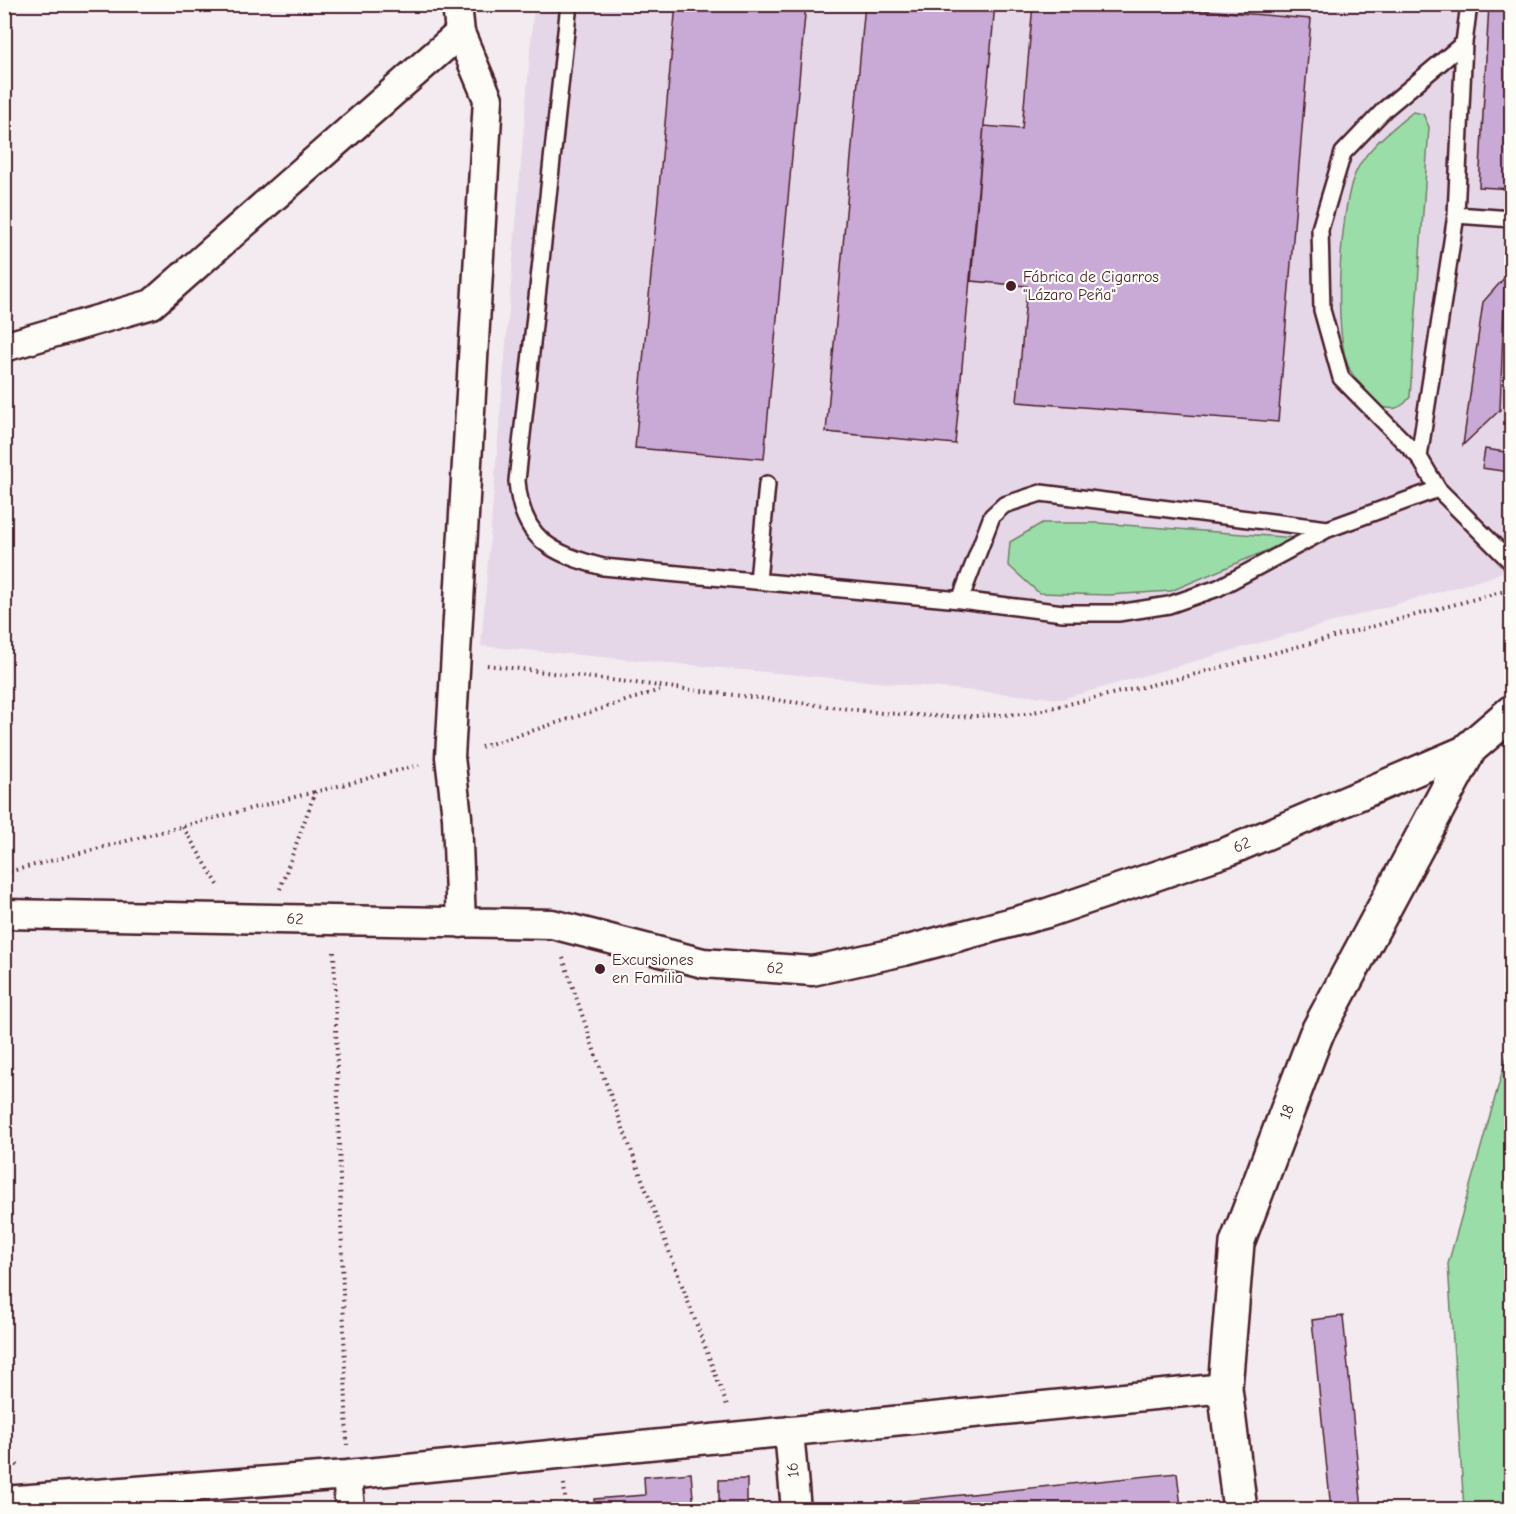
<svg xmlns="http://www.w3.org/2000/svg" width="1516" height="1514" viewBox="0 0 1516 1514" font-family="'Comic Neue',sans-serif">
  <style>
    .built { fill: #e6d7e8 }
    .green { fill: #9adda8; stroke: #727e6a; stroke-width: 1.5 }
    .building { fill: #c9a9d5; stroke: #4a1f2b; stroke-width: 1.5 }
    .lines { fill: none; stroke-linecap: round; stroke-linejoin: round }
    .lane-casing { stroke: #4a1f2b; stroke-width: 20 }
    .street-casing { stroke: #4a1f2b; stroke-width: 33 }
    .secondary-casing { stroke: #4a1f2b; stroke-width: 38 }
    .path { stroke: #4a1f2b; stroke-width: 4; stroke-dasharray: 1.5 4.5; stroke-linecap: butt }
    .lane { stroke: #fdfcf7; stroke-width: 15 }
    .street { stroke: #fdfcf7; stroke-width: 28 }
    .secondary { stroke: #fdfcf7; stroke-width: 33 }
    .poi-dot { fill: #4a1f2b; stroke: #fdfcf7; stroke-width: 2 }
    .labels { text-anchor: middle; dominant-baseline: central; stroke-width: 4.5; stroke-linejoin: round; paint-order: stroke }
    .poi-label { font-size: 16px; fill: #4a1f2b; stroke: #fdfcf7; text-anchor: start }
    .street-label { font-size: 16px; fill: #4a1f2b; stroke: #fdfcf7 }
  </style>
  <rect width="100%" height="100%" fill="#f3ebf0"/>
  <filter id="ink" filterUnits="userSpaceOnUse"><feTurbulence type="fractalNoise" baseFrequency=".0167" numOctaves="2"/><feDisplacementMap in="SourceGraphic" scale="12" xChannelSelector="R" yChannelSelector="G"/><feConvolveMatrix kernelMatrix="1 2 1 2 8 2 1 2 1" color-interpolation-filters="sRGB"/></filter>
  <g filter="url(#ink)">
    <path class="built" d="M 534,5 L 1511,5 L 1511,568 L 1488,578 L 1062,699 L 481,646 Z"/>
    <path class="green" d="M 1413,112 L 1423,114 L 1429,127 L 1410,397 C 1403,407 1395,411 1383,407 C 1376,405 1372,398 1367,392 C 1362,385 1354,378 1350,370 C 1332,337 1340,216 1353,179 C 1362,151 1391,130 1413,112 Z
      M 1042,523 L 1098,523 L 1296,538 L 1171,591 L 1109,595 L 1039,593 L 1008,565 L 1010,542 Z
      M 1511,1041 L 1511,1509 L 1464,1509 L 1448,1264 Z"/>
    <path class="building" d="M 676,4 L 806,4 L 764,459 L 635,448 Z
      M 865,4 L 995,4 L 955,444 L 826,432 Z
      M 1033,4 L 1129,4 L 1311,19 L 1278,422 L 1017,402 L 1027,286 L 971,281 L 984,126 L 1022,129 Z
      M 1489,4 L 1512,4 L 1512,189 L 1479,187 Z
      M 1505,277 L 1500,410 L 1463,445 L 1483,302 Z
      M 1485,449 L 1512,453 L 1509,472 L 1482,468 Z
      M 1343,1316 L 1362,1510 L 1331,1510 L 1312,1320 Z
      M 691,1473 L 694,1510 L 595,1510 L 594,1499 L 645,1495 L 644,1477 Z
      M 1177,1473 L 1181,1507 L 1158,1510 L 885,1510 L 884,1503 Z
      M 747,1479 L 747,1510 L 719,1510 L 719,1480 Z
      M 534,1501 L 534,1510 L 440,1510 L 440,1507 Z"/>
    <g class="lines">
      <defs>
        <path id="lane" d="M 569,4 L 517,481 C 522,540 551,553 603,567 L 960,600 L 1063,613 L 1118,613 L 1169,605 L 1218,588 L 1328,529 L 1438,489
          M 1469,4 L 1464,43 L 1456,215 L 1419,457 L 1438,489 L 1512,563
          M 1456,215 L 1512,219
          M 1419,457 L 1341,378 L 1322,310 L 1320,229 L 1343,153 L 1385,109 L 1464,43
          M 758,581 L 767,484
          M 960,600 L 992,516 L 1004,505 L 1041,493 L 1328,529"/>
        <path id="street" d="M 457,4 L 460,33 L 488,99 L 450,757 L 457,817 L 461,923
          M 4,347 L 152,304 L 460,33
          M 4,914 L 552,924 L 703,963 L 812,971 L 904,951 L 1047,913 L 1229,851 L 1470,748
          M 789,1431 L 796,1510
          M 347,1475 L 350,1510
          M 4,1501 L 347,1475 L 1225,1388"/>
        <path id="secondary" d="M 1240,1510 L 1225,1388 L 1237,1243 L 1316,1035 L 1470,748 L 1512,712"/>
      </defs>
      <use href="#lane" class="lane-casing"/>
      <use href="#street" class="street-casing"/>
      <use href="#secondary" class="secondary-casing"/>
      <path class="path" d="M 487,665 L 882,713 L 949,717 L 1025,714 L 1181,678 L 1512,589
        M 481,747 L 663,689
        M 183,827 L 220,888
        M 4,873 L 314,792
        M 280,889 L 315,792 L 419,765
        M 334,952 L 347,1445
        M 563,958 L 597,1059 L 728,1408
        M 4,1452 L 21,1469
        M 564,1484 L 566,1510"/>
      <use href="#lane" class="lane"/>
      <use href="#street" class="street"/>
      <use href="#secondary" class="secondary"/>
    </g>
  </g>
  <g class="poi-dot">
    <circle cx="1011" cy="286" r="6"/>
    <circle cx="600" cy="969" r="6"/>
  </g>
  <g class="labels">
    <g class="poi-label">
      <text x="1023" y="277">Fábrica de Cigarros<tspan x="1023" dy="18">"Lázaro Peña"</tspan></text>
      <text x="612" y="960">Excursiones<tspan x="612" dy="18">en Familia</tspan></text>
    </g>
    <g class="street-label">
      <text transform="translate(1242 845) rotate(-23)">62</text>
      <text transform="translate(295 919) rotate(3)">62</text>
      <text transform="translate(775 968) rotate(4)">62</text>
      <text transform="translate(1287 1112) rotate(-69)">18</text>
      <text transform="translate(793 1470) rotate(-95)">16</text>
    </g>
  </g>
  <rect width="1516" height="1514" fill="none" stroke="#fdfcf7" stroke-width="24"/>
  <rect x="12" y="12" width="1492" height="1490" fill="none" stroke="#4a1f2b" stroke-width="2" filter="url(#ink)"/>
</svg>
